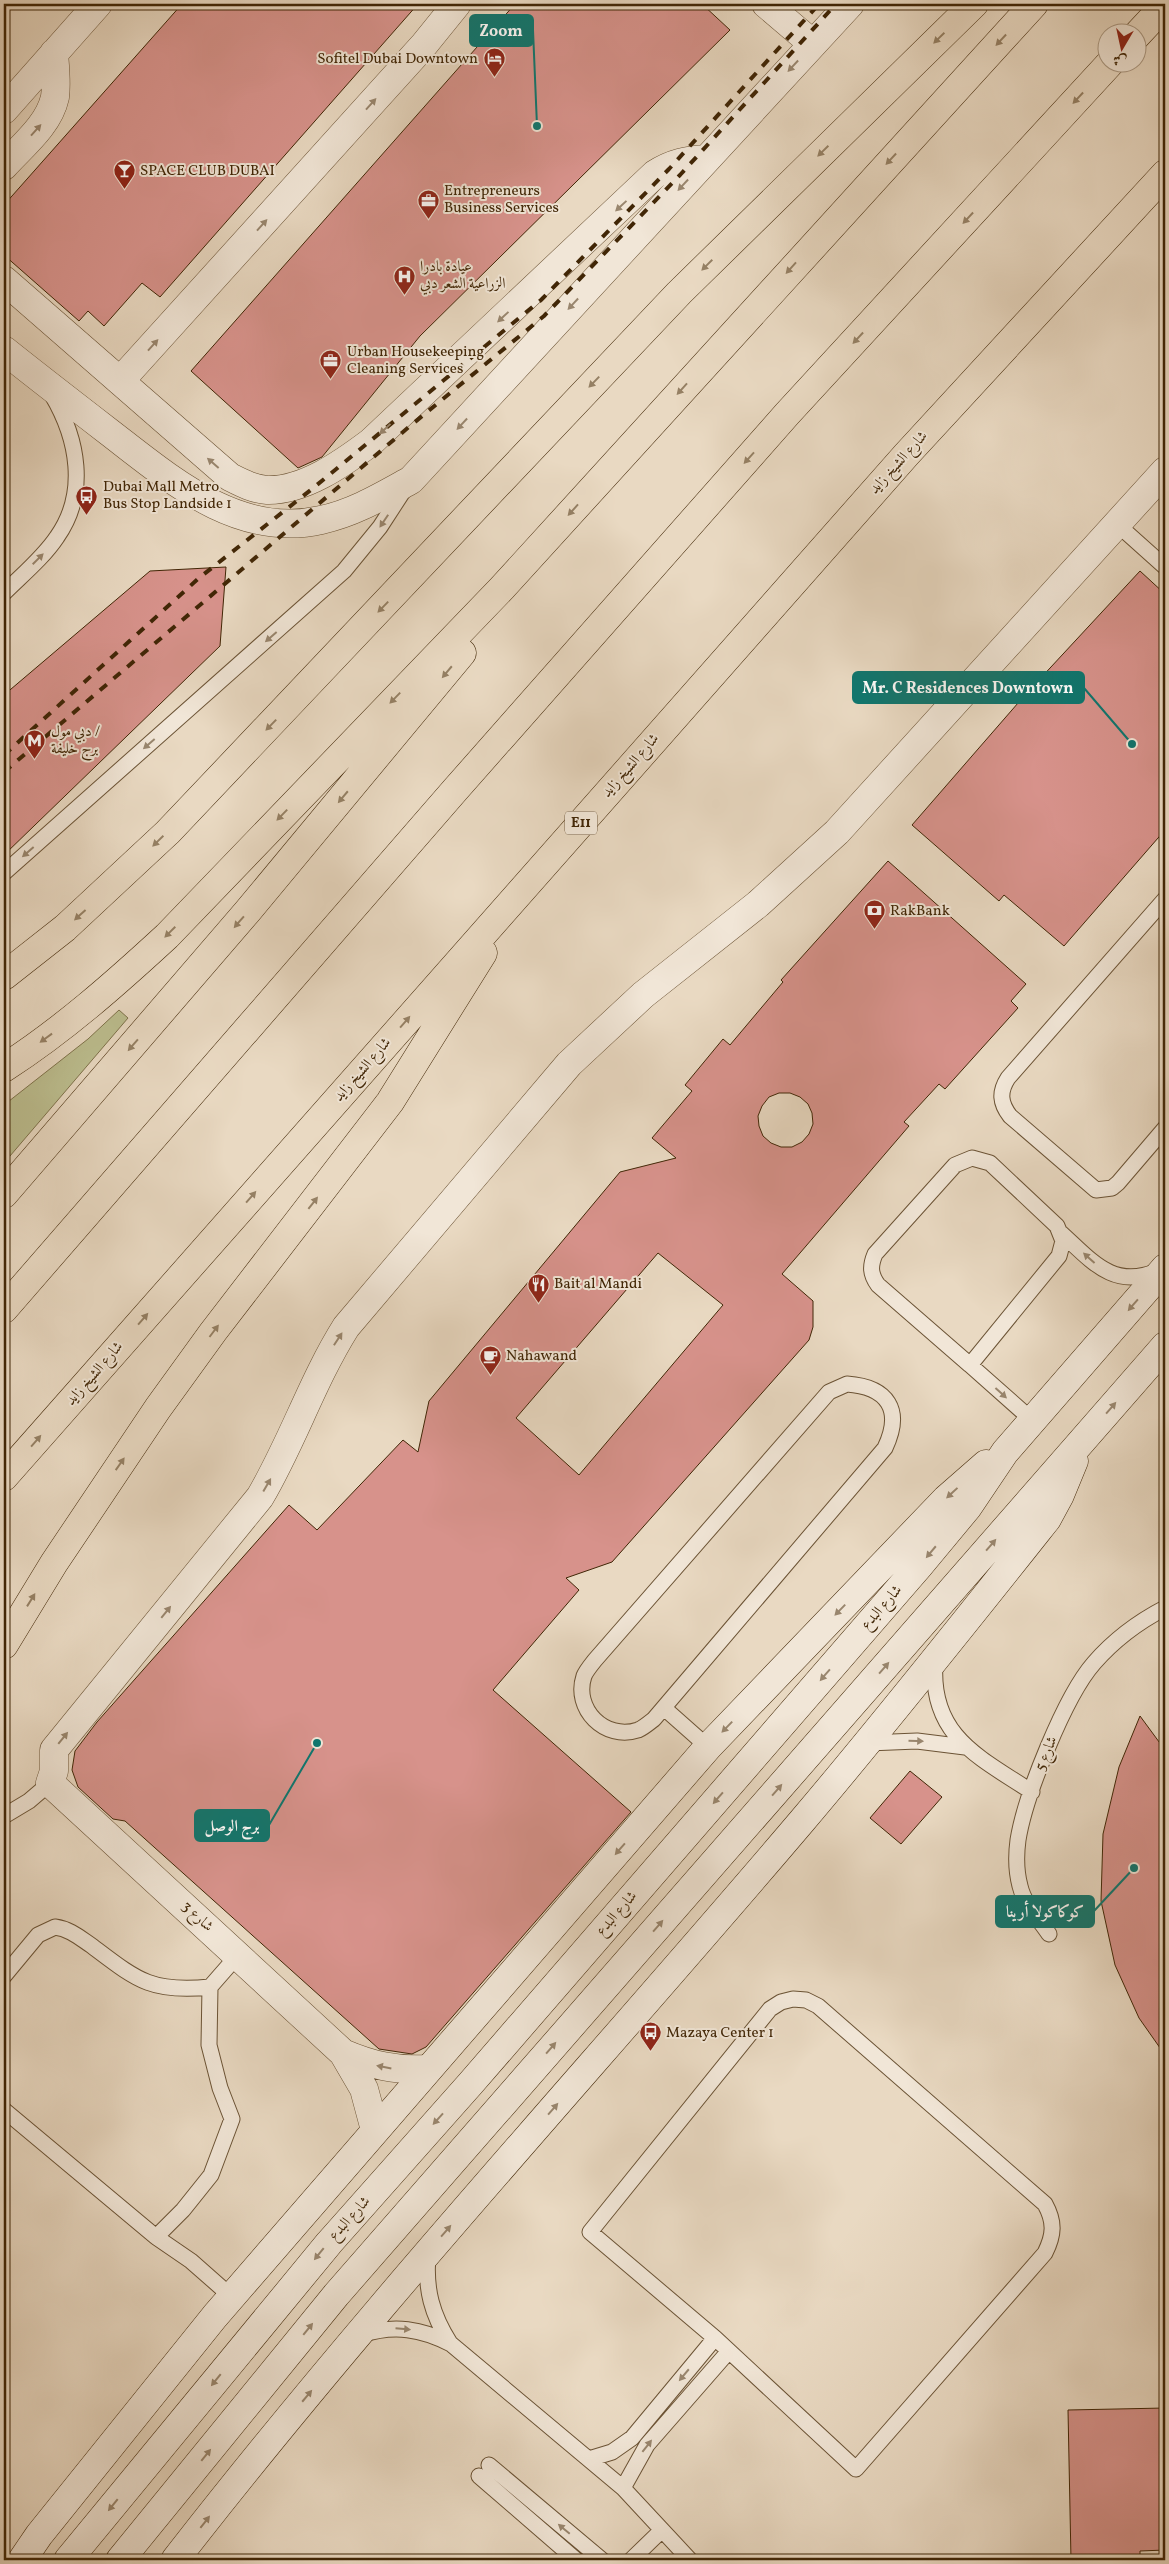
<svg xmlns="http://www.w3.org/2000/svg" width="1169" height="2564" viewBox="0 0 1169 2564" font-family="Vollkorn,Amiri,serif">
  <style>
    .green { fill: #bcbe8f; stroke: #7e724a }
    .building { fill: #d7928b; stroke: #412606; fill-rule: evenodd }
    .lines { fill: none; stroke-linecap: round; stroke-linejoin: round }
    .lane-casing { stroke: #6b5335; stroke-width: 17 }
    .street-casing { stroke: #6b5335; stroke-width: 29 }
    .secondary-casing { stroke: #412606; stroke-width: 29 }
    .highway-casing { stroke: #412606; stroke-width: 29 }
    .lane { stroke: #f1e6d7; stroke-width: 15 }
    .street { stroke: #f1e6d7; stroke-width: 28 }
    .secondary { stroke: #f1e6d7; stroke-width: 28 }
    .highway { stroke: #e9d9c2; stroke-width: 28 }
    .rail { stroke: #412606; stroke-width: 4; stroke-dasharray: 9 9; stroke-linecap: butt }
    .oneway { fill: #958064 }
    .oneway2 { fill: #99866e }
    .labels { text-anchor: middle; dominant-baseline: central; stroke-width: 4; stroke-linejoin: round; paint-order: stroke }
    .shield { fill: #f1e6d7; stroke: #766045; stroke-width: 1 }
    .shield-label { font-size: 14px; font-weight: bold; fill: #412606 }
    .poi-label { font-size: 15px; fill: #412606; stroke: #f1e6d7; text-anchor: start }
    .street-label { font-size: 15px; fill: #412606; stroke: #f1e6d7 }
    .leader { fill: none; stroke: #0f766e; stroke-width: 2 }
    .callout-dot { fill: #0f766e; stroke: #f1e6d7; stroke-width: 2 }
    .callout { fill: #0f766e; stroke: #0f766e; stroke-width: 2 }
    .callout-label { font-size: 16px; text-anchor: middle; font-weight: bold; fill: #fff }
  </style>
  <rect width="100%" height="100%" fill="#e9d9c2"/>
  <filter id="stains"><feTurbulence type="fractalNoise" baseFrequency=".004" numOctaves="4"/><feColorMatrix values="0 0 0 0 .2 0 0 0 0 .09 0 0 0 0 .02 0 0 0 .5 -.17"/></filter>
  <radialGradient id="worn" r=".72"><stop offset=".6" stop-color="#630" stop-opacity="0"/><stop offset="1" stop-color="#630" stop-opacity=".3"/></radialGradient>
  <path class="green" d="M 119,1010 L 128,1018 L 4,1163 L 4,1105 L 88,1039 Z"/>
  <path class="building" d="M 182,4 L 418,4 L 160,297 L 142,283 L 104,326 L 88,311 L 79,321 L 4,255 L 4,205 Z
    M 515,4 L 702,4 L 730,30 L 420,336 L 322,457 L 298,468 L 191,371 Z
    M 226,567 L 220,646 L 4,855 L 4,695 L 150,571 Z
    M 1140,571 L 1165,594 L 1165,830 L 1064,946 L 1004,895 L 999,901 L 912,825 L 1025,695 Z
    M 888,861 L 1026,984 L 1011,1001 L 1018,1008 L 945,1089 L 939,1084 L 904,1122 L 909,1126 L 782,1274 L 813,1301 L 813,1327 L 809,1340 L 612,1562 L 566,1578 L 579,1590 L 493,1690 L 631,1812 L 426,2047 L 412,2054 L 379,2049 L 125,1821 L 113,1819 L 78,1787 L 72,1770 L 75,1751 L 97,1722 L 289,1505 L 317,1530 L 403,1440 L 418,1452 L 429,1401 L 620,1172 L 676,1158 L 652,1138 L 692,1091 L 685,1085 L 723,1039 L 730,1045 L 783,982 L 781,980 ZM 779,1093 L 790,1093 L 800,1097 L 808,1104 L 812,1113 L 813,1124 L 809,1134 L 802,1142 L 792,1147 L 781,1147 L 771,1143 L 763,1136 L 759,1126 L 758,1116 L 762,1106 L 769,1097 ZM 658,1253 L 723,1305 L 579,1475 L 516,1418 Z
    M 1140,1716 L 1165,1750 L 1165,2055 L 1139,2018 L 1115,1965 L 1101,1901 L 1103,1834 L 1119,1767 Z
    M 910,1771 L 942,1797 L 901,1844 L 870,1818 Z
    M 1165,2408 L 1165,2550 L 1140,2551 L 1140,2560 L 1071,2560 L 1068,2410 Z"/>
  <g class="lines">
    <defs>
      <path id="lane" d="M 1117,524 L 1165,567
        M 4,593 C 22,575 43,558 57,537 C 88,493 78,439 52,395
        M 4,873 L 344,571 L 380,527 L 406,487
        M 1165,899 L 1008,1078 C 999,1092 1000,1103 1010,1116 L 1096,1190 L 1112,1188 L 1118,1183 L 1165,1128
        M 972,1158 L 990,1163 L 1057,1226 L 1063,1241 L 1059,1256 L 970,1365 L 878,1285 C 870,1274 870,1266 875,1254 L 955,1165 Z
        M 1061,1233 C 1091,1260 1113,1290 1157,1271
        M 970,1365 L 1032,1420
        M 847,1384 C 888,1387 903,1410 885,1448 L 654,1719 C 649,1723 643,1728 638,1730 C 605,1741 573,1709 584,1676 C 586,1671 591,1665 595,1660 L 829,1392 Z
        M 935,1663 C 930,1736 979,1757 1032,1792
        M 664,1708 L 708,1747
        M 868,1743 L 917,1741 L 965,1747
        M 4,1816 L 29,1801 L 50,1783
        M 1049,1934 C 1039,1919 1024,1904 1020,1886 C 1016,1871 1016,1855 1018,1840 C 1025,1796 1065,1696 1094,1663 C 1114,1640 1138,1622 1165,1608
        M 4,1976 L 38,1935 L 55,1927 C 70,1929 80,1938 92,1946 C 137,1980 151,1993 210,1987
        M 793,1999 L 806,2000 L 818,2006 L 1045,2204 C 1055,2222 1054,2235 1045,2253 L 856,2469 L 715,2338 L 590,2232 L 770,2009 L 781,2002 Z
        M 4,2110 L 156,2237
        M 428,2256 C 425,2289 432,2315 450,2343
        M 233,2298 L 191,2261 L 156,2237 L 183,2210 L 211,2175 L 232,2119 L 220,2088 L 209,2045 L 210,1987 L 238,1955
        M 362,2335 C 394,2324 422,2329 451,2344 L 623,2488 L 690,2560
        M 589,2459 L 612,2452 L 632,2438 L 715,2338
        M 489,2465 L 602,2560
        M 479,2476 L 576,2560
        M 623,2488 L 647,2445 L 729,2351
        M 631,2560 L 662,2530"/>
      <path id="street" d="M 766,4 L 813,44
        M 4,110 L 98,4
        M 4,166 C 22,146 49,125 55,97 C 57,83 55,67 54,53
        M 4,280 L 230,477 C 242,483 253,489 267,490 C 304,491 343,463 371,442 L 655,174 C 672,163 687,160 707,159
        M 4,350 C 39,378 74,405 109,432 C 170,479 238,539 321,520 C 354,513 382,496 411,480 L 850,4
        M 120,381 L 423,46 L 457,4
        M 343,2053 C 371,2065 396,2071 427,2069
        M 375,2130 L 364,2089 L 343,2053 L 50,1783 L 54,1771 L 54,1750 L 260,1497 C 293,1441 312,1381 346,1327 L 569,1064 L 643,995 L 758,904 L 837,832 L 1165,471"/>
      <path id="secondary" d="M 22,2560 L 39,2535 L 215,2316 L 708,1747 L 946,1499 L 986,1464
        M 68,2560 L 329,2243 L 471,2083 L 919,1566 L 968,1507 L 1005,1452 L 1165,1268
        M 120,2560 L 336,2295 L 1165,1346
        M 175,2560 C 373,2305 593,2067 802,1821 C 886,1722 966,1621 1047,1519 L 1060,1495 L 1074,1461"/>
      <path id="highway" d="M 1136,36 L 1165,5
        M 4,976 L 65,928 L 168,832 L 679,293 L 974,4
        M 4,1068 C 63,1030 116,983 167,936 L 502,588 L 1034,4
        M 4,1194 L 247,912 L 462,653
        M 4,1309 L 455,790 L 787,414 L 1111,62
        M 4,1477 L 906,455 L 1165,174
        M 4,1645 L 54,1563 L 158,1408 L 213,1332 L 390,1102 L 483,953"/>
    </defs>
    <use href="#lane" class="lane-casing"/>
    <use href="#street" class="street-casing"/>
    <use href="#secondary" class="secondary-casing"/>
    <use href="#highway" class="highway-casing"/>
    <use href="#lane" class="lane"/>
    <use href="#street" class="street"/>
    <use href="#secondary" class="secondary"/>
    <use href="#highway" class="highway"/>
    <path class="rail" d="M 4,755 L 199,578 L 312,489 L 541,300 L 669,169 L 819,4
      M 4,772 L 410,426 L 544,316 L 680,175 L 836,4"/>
  </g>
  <defs><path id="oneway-solid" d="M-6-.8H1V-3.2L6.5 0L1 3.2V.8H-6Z" transform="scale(1.25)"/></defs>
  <g class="oneway">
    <use href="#oneway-solid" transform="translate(939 38) rotate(136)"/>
    <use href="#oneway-solid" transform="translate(1001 40) rotate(133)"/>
    <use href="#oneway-solid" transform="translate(1078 98) rotate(133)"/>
    <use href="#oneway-solid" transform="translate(823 151) rotate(136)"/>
    <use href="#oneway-solid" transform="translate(891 159) rotate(133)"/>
    <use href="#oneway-solid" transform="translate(968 218) rotate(133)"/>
    <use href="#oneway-solid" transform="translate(707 265) rotate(135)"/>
    <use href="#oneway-solid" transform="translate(791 268) rotate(132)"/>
    <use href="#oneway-solid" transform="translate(858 338) rotate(133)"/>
    <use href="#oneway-solid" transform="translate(594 382) rotate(134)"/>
    <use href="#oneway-solid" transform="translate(682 389) rotate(132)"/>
    <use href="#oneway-solid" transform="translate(749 458) rotate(132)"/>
    <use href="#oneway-solid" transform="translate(573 510) rotate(132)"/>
    <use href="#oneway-solid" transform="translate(383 607) rotate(134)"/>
    <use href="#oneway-solid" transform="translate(447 672) rotate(130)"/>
    <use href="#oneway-solid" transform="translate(395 698) rotate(134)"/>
    <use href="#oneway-solid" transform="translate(271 725) rotate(134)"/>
    <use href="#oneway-solid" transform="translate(343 797) rotate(130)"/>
    <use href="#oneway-solid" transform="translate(282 815) rotate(134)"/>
    <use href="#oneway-solid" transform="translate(158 841) rotate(136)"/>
    <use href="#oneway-solid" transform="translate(80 915) rotate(138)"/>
    <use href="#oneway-solid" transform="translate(239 922) rotate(131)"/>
    <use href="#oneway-solid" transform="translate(170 932) rotate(135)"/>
    <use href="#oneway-solid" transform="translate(405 1022) rotate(-49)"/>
    <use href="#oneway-solid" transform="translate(46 1038) rotate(144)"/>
    <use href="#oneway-solid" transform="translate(133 1045) rotate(131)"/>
    <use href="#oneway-solid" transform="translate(251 1197) rotate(-49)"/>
    <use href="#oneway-solid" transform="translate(313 1203) rotate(-52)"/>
    <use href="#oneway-solid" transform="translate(143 1319) rotate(-49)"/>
    <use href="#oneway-solid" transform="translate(214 1331) rotate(-53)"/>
    <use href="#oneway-solid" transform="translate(36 1441) rotate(-49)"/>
    <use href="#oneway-solid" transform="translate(120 1464) rotate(-55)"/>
    <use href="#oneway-solid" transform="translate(31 1600) rotate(-58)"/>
  </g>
  <g class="oneway2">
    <use href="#oneway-solid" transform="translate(793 66) rotate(133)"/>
    <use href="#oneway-solid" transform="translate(371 104) rotate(-48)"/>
    <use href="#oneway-solid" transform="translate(36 130) rotate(-48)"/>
    <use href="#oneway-solid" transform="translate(683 185) rotate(133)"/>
    <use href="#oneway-solid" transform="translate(621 206) rotate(137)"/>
    <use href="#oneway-solid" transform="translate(262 225) rotate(-48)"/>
    <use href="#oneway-solid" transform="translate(573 304) rotate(133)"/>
    <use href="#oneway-solid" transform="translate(503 317) rotate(137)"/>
    <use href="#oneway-solid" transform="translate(153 345) rotate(-48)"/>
    <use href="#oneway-solid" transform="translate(462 424) rotate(133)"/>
    <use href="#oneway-solid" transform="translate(385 429) rotate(137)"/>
    <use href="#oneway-solid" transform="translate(213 463) rotate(-139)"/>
    <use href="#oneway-solid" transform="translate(384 521) rotate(124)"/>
    <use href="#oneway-solid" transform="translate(38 559) rotate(-45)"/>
    <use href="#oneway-solid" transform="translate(271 637) rotate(139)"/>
    <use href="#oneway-solid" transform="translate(149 744) rotate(139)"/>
    <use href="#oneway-solid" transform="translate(28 852) rotate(139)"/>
    <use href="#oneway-solid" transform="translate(1089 1258) rotate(-138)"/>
    <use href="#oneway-solid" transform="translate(1133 1305) rotate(131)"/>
    <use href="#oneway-solid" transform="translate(338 1339) rotate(-57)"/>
    <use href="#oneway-solid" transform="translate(1001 1393) rotate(42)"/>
    <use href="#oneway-solid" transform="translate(1111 1408) rotate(-49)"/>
    <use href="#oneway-solid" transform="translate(267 1485) rotate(-60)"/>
    <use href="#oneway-solid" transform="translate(952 1493) rotate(137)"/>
    <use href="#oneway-solid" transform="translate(991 1545) rotate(-49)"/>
    <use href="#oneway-solid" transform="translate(931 1552) rotate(130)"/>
    <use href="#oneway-solid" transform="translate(840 1610) rotate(134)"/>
    <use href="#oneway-solid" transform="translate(166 1612) rotate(-51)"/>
    <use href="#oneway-solid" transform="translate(884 1668) rotate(-49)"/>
    <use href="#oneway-solid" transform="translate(825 1675) rotate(131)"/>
    <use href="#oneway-solid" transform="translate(727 1727) rotate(134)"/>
    <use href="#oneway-solid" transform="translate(63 1738) rotate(-51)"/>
    <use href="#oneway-solid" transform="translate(916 1741) rotate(2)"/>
    <use href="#oneway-solid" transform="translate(777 1790) rotate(-49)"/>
    <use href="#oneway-solid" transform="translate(718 1798) rotate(131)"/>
    <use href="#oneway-solid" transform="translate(620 1849) rotate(131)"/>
    <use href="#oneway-solid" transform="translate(658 1926) rotate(-49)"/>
    <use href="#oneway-solid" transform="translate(551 2048) rotate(-49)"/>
    <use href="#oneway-solid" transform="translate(384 2067) rotate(-169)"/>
    <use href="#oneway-solid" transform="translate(553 2109) rotate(-49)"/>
    <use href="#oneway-solid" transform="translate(438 2119) rotate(132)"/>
    <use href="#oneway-solid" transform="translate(446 2231) rotate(-49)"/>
    <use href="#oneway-solid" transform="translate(319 2254) rotate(129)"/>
    <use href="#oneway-solid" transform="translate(308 2329) rotate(-51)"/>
    <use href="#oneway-solid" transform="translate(403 2329) rotate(5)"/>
    <use href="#oneway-solid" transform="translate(684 2375) rotate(130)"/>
    <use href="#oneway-solid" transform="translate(216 2380) rotate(129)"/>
    <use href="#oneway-solid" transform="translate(307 2396) rotate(-50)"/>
    <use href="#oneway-solid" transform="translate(647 2446) rotate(-52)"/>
    <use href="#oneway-solid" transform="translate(206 2455) rotate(-51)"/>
    <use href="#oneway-solid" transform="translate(113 2505) rotate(129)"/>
    <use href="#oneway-solid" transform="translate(205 2522) rotate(-52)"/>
    <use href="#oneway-solid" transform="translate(564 2529) rotate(-140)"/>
  </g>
  <defs>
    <symbol id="hotel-pin" viewBox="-11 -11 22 30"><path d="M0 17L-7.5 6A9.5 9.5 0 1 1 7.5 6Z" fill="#8f2418" stroke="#f1e6d7"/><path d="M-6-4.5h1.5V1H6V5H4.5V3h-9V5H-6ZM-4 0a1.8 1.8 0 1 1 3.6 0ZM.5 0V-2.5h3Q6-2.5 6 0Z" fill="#fff"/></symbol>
    <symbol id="bar-pin" viewBox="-11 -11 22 30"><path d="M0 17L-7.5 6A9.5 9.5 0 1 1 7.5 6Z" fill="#8f2418" stroke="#f1e6d7"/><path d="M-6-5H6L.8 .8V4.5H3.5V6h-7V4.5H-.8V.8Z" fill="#fff"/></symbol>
    <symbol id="office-pin" viewBox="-11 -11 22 30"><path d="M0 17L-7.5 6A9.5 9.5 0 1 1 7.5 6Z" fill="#8f2418" stroke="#f1e6d7"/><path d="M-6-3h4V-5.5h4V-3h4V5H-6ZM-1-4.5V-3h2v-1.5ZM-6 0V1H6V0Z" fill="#fff"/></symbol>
    <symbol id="hospital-pin" viewBox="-11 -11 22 30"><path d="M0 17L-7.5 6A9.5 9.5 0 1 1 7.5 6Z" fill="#8f2418" stroke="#f1e6d7"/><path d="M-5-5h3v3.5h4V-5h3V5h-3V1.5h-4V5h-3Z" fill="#fff"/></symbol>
    <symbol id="bus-pin" viewBox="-11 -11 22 30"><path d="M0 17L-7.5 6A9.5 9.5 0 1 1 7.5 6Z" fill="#8f2418" stroke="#f1e6d7"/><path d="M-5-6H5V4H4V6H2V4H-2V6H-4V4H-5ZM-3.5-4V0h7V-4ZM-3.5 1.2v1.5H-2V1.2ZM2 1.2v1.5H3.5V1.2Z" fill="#fff"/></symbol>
    <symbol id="metro-pin" viewBox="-11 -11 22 30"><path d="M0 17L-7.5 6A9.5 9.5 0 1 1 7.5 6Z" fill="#8f2418" stroke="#f1e6d7"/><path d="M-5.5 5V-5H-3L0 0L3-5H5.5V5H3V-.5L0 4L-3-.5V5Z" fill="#fff"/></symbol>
    <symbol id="bank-pin" viewBox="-11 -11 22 30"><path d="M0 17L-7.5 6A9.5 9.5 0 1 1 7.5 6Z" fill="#8f2418" stroke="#f1e6d7"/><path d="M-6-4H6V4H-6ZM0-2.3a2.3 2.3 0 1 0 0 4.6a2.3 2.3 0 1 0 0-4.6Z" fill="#fff"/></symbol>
    <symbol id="restaurant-pin" viewBox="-11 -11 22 30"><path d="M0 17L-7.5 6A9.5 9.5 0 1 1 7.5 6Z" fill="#8f2418" stroke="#f1e6d7"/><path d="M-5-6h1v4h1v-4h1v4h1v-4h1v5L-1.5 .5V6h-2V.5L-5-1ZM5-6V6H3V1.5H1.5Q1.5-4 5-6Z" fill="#fff"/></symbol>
    <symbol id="cafe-pin" viewBox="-11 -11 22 30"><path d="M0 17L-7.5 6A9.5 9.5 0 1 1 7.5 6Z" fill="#8f2418" stroke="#f1e6d7"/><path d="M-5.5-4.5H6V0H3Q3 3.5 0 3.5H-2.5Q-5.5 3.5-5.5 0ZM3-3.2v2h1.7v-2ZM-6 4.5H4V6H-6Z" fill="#fff"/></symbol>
  </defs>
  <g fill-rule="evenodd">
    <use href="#hotel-pin" x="482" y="46" width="25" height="34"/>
    <use href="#bar-pin" x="112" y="158" width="25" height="34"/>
    <use href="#office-pin" x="416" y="188" width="25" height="34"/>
    <use href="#hospital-pin" x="392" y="264" width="25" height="34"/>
    <use href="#office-pin" x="318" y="348" width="25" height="34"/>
    <use href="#bus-pin" x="74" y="484" width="25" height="34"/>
    <use href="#metro-pin" x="22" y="728" width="25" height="34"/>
    <use href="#bank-pin" x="862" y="898" width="25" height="34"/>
    <use href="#restaurant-pin" x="526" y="1272" width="25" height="34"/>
    <use href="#cafe-pin" x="478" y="1344" width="25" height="34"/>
    <use href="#bus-pin" x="638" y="2020" width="25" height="34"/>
  </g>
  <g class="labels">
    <rect class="shield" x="565" y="811.5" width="32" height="23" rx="4"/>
    <g class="shield-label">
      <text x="581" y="823">E11</text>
    </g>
    <g class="poi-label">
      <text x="478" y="59" text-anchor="end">Sofitel Dubai Downtown</text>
      <text x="140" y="171">SPACE CLUB DUBAI</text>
      <text x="444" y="191">Entrepreneurs<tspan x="444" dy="17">Business Services</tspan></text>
      <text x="420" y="267">عيادة بادرا<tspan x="420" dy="17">الزراعية الشعر دبي</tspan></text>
      <text x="347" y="352">Urban Housekeeping<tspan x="347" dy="17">Cleaning Services</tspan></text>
      <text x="103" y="487">Dubai Mall Metro<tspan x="103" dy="17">Bus Stop Landside 1</tspan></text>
      <text x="51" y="732">دبي مول /<tspan x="51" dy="17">برج خليفة</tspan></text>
      <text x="890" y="911">RakBank</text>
      <text x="554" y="1284">Bait al Mandi</text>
      <text x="506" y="1356">Nahawand</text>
      <text x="666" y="2033">Mazaya Center 1</text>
    </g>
    <g class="street-label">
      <text transform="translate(899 463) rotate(-48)">شارع الشيخ زايد</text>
      <text transform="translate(631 766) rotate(-49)">شارع الشيخ زايد</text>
      <text transform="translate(363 1070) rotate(-49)">شارع الشيخ زايد</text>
      <text transform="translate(95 1374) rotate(-49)">شارع الشيخ زايد</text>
      <text transform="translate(882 1608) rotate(-49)">شارع البدع</text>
      <text transform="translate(1047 1754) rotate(-68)">شارع 5</text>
      <text transform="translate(617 1914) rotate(-49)">شارع البدع</text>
      <text transform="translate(197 1917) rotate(43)">شارع 3</text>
      <text transform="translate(350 2219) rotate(-48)">شارع البدع</text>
    </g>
  </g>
  <path class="leader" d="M537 126L533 30M1132 744L1084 688M317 1743L269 1825M1134 1868L1094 1911"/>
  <g class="callout-dot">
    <circle cx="537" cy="126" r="5"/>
    <circle cx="1132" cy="744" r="5"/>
    <circle cx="317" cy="1743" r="5"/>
    <circle cx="1134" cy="1868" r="5"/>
  </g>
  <g class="callout">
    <rect x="470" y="15" width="63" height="31" rx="5"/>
    <rect x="853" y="672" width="231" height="31" rx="5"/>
    <rect x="195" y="1810" width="74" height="31" rx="5"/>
    <rect x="996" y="1896" width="98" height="31" rx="5"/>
  </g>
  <g class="callout-label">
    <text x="501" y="36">Zoom</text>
    <text x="968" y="693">Mr. C Residences Downtown</text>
    <text x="232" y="1831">برج الوصل</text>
    <text x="1045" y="1917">كوكاكولا أرينا</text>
  </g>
  <rect width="1169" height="2564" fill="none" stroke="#e9d9c2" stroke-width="20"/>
  <rect x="5" y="5" width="1159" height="2554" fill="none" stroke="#412606" stroke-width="2.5"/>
  <rect x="10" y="10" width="1149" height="2544" fill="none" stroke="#412606"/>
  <g transform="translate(1122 48) rotate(189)"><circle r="24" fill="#f1e6d7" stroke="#ab9983"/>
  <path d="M0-4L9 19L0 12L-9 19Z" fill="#8f2418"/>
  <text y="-8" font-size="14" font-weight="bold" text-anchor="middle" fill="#412606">ش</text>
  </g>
  <rect width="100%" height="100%" filter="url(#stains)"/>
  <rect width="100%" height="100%" fill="url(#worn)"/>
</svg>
